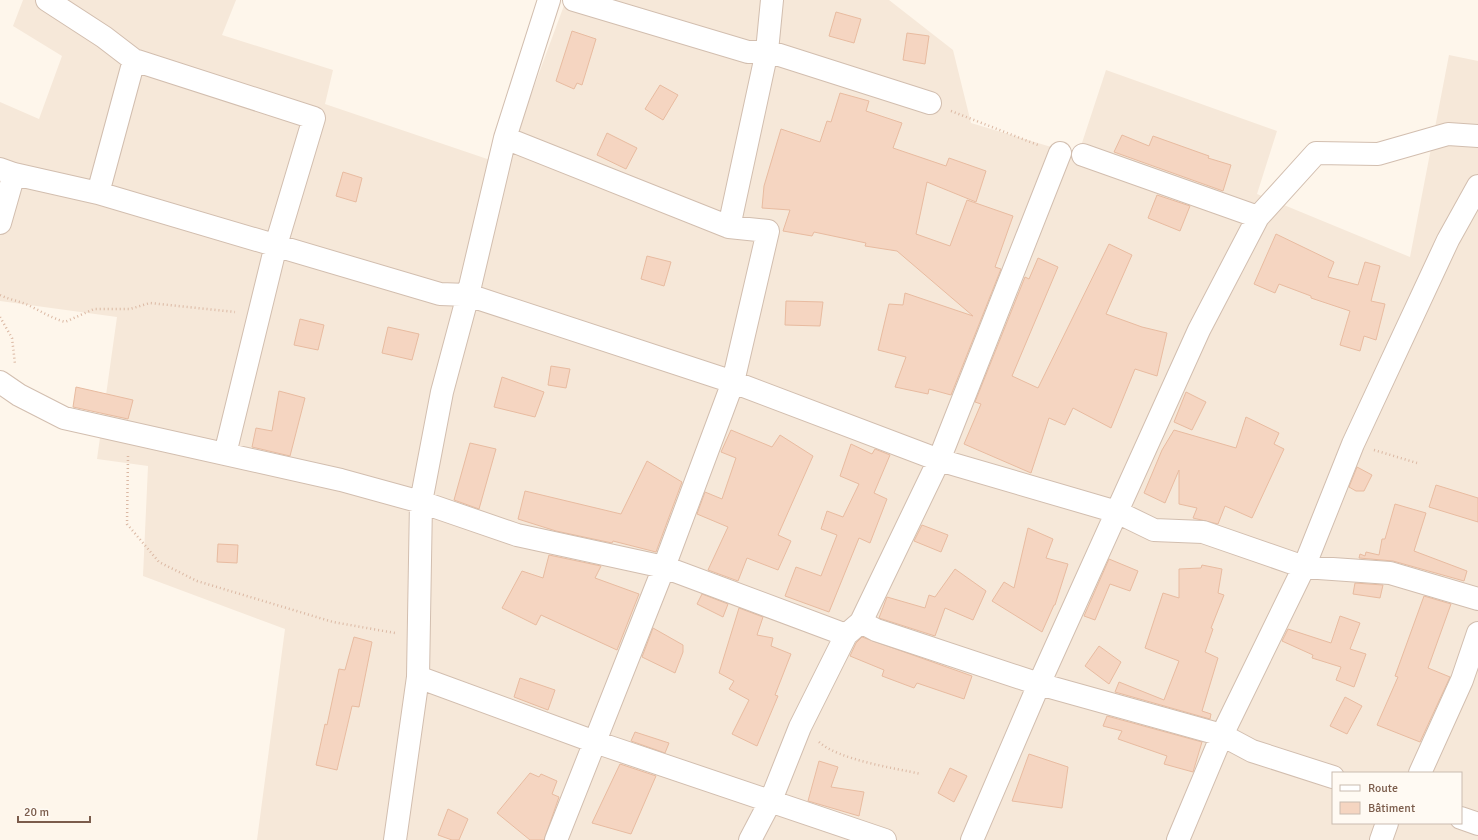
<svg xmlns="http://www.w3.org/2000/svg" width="1478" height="840" viewBox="0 0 1478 840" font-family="Signika,sans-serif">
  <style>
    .residential { fill: #f6e8d9; fill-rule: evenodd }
    .building { fill: #f5d5c1; stroke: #e8bba0 }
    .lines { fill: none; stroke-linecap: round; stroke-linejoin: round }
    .street-casing { stroke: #d2beaf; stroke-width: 24 }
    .path { stroke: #dbb8a3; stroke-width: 2.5; stroke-dasharray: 1 3; stroke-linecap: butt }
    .street { stroke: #fff; stroke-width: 22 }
  </style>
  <rect width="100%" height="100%" fill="#fef6eb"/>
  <path class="residential" d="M 23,0 L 236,0 L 222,35 L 333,70 L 325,104 L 505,165 L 566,0 L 889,0 L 953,50 L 971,123 L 1078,155 L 1106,70 L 1277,131 L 1257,194 L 1410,257 L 1449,55 L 1478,61 L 1478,840 L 257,840 L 285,629 L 143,576 L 148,466 L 97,459 L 117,317 L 0,301 L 0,102 L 39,119 L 62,56 L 13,26 ZM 1333,773 L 1461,773 L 1461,823 L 1333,823 Z"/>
  <path class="building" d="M 836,12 L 861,19 L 854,43 L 829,36 Z
    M 572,31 L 596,39 L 582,85 L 577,83 L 574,89 L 556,81 Z
    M 907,33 L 929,36 L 925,64 L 903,60 Z
    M 660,85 L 678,95 L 663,120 L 645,109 Z
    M 840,93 L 869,101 L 866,111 L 902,123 L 893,148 L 946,166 L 949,158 L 986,171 L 976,202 L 927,182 L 916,234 L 950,246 L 967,200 L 1013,216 L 995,267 L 1001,269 L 951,395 L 929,389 L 928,394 L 895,387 L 906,357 L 878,350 L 889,304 L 903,305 L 905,293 L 973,316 L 897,251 L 865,246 L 866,243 L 814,232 L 812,236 L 783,231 L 790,210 L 762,208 L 764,186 L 781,129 L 820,142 L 827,121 L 831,122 Z
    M 607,133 L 637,148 L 626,169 L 597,155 Z
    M 1122,135 L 1149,146 L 1153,136 L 1209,156 L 1208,158 L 1231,165 L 1223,191 L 1114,152 Z
    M 343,172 L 362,178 L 356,202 L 336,196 Z
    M 1157,195 L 1190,206 L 1180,231 L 1148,218 Z
    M 1276,234 L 1334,262 L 1328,277 L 1358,285 L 1365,262 L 1380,266 L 1371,301 L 1385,304 L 1376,340 L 1364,336 L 1360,351 L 1340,345 L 1350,311 L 1311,298 L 1311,296 L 1279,284 L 1275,293 L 1254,284 Z
    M 1109,244 L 1132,255 L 1106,314 L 1142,327 L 1167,333 L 1157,376 L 1135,369 L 1111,428 L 1073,408 L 1065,425 L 1049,418 L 1031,473 L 964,444 L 981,404 L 975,402 L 1025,277 L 1029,279 L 1038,258 L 1058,267 L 1012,376 L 1038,388 Z
    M 647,256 L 671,262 L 664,286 L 641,279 Z
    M 786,301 L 823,302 L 820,326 L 785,325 Z
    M 300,319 L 324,325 L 318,350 L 294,345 Z
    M 388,327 L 419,334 L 412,360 L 382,353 Z
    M 551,366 L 570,369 L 566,388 L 548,385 Z
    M 502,377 L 544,392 L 535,417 L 494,407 Z
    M 76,387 L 133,400 L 128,419 L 73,407 Z
    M 279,391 L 305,398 L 290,456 L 252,447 L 256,428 L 272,431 Z
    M 1186,392 L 1206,402 L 1192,430 L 1174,422 Z
    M 1246,417 L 1279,433 L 1274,444 L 1284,449 L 1252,518 L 1225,506 L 1218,524 L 1193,518 L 1197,508 L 1179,504 L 1179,470 L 1165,503 L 1144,493 L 1162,450 L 1174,430 L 1236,448 Z
    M 731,430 L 772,447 L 780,435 L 813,456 L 778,535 L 791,541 L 778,570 L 747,558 L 738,581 L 708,570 L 728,527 L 697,514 L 705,492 L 722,499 L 736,458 L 721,452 Z
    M 470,443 L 496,449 L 479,509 L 454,500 Z
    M 851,444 L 872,454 L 875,449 L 890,455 L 874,493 L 887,499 L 870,543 L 859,538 L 829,612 L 785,596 L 796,567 L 821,576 L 837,535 L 821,529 L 827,511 L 843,517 L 859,484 L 840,476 Z
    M 647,461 L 682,482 L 656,552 L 613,541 L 612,543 L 556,531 L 518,519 L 525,491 L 621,514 Z
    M 1357,467 L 1372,475 L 1364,491 L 1356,491 L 1349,487 Z
    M 1436,485 L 1478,498 L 1478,522 L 1429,507 Z
    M 1395,504 L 1426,513 L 1414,551 L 1467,571 L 1464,581 L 1393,561 L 1359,558 L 1360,554 L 1365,556 L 1366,552 L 1379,555 L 1382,539 L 1385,539 Z
    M 922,525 L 948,535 L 941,552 L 914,541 Z
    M 1028,528 L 1053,539 L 1046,558 L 1068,564 L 1055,605 L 1054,605 L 1042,632 L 992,601 L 1004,582 L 1014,588 Z
    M 218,544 L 238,545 L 237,563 L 217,562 Z
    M 549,555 L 601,566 L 595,578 L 639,594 L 617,650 L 541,615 L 536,625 L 502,608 L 522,571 L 543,578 Z
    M 1109,559 L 1138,571 L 1130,591 L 1110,584 L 1095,620 L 1084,616 Z
    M 1202,565 L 1222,569 L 1218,593 L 1224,595 L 1211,628 L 1213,629 L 1205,652 L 1218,658 L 1202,711 L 1211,714 L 1210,719 L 1115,692 L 1119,682 L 1164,700 L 1179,661 L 1145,648 L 1163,593 L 1179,598 L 1179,569 L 1201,568 Z
    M 955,569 L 986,591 L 973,620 L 945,608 L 935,636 L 879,618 L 887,597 L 925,608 L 929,595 L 935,597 Z
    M 1355,583 L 1383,585 L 1380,598 L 1353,594 Z
    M 702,594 L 728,604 L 723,617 L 697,604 Z
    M 1424,596 L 1451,604 L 1428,668 L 1450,677 L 1420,742 L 1377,725 L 1398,677 L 1395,676 Z
    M 739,608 L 763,617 L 757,635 L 773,638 L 771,646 L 791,654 L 775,695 L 778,696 L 757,746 L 732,734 L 749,700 L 729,689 L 734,681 L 719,673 Z
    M 1340,616 L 1360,623 L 1350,649 L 1366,654 L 1354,687 L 1336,680 L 1341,667 L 1312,658 L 1313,655 L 1282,641 L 1288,629 L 1331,643 Z
    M 653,628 L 683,645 L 683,652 L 675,673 L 642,657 Z
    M 354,637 L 372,642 L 359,707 L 352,706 L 337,770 L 316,765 L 325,724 L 327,725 L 339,669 L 345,670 Z
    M 862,637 L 972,676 L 964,699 L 917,683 L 914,688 L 882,676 L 884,670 L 850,656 L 856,643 Z
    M 1099,646 L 1121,662 L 1109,684 L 1085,666 Z
    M 520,678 L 555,690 L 548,710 L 514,697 Z
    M 1345,697 L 1362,706 L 1347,734 L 1330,726 Z
    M 1107,716 L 1202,742 L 1193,772 L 1164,764 L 1167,756 L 1118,739 L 1122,731 L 1103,726 Z
    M 635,732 L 669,743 L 665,753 L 631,741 Z
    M 1029,754 L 1068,767 L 1062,808 L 1012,801 Z
    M 819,761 L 838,767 L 831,787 L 864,792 L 859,816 L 808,801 Z
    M 620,764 L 656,776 L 631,834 L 592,823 Z
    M 950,768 L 967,776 L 954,802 L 938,793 Z
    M 530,773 L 539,777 L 541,774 L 557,781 L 552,794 L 559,797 L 544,840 L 530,840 L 497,813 Z
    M 448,809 L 468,819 L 459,840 L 452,840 L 438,835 Z"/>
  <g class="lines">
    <defs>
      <path id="street" d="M 47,0 L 104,37 L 134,60
        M 574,0 L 748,52 L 767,51 L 930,103
        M 505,138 L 729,227 L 768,231 L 733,382 L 664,567 L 556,840
        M 1083,155 L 1258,217
        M 0,169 L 14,174 L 98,193 L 440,294 L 468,295 L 733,382 L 939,460 L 1117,512 L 1154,530 L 1203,532 L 1304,567 L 1390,573 L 1478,599
        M 98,193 L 134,60 L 314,118 L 276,245 L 225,454
        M 0,223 L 14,174
        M 729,227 L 767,51 L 772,0
        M 0,382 L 19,395 L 64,418 L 341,480 L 421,502 L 517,535 L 664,567 L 846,635 L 861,622 L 876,630 L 1039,684 L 1222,735 L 1252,751 L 1333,777
        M 861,622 L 939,460 L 1060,153
        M 418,677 L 595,742 L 885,840
        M 1420,773 L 1462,680 L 1478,633
        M 1461,818 L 1478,824
        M 395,840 L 418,677 L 421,502 L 442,392 L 468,295 L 505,138 L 549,0
        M 750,840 L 771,800 L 800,727 L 846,635
        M 972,840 L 1039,684 L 1199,330 L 1258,217 L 1316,153 L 1378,154 L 1448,134 L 1478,136
        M 1178,840 L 1222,735 L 1304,567 L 1353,444 L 1448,240 L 1478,186
        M 1381,840 L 1387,823"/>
    </defs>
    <use href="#street" class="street-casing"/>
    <path class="path" d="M 951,111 L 1038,145
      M 0,295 C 10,300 20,301 30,306 C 42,312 52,318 65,322 L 94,309 L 130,309 L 150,303 L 235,312
      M 0,317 L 12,338 L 15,364
      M 1374,450 L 1417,463
      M 128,456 L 127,524 L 159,562 L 197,581 L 333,622 L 395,633
      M 819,742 C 839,760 894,768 921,774"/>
    <use href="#street" class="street"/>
  </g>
  <rect x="1332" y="772" width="130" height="52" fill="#fffaf3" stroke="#cabbb0"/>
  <rect x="1340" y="785" width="20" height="6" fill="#ffffff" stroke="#cabbb0"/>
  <text x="1368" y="792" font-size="12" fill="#7b5c4b">Route</text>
  <rect x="1340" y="802" width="20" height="12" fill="#f5d5c1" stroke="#cabbb0"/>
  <text x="1368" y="812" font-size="12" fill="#7b5c4b">Bâtiment</text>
  <path d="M18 816v6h72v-6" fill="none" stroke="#7b5c4b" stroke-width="2"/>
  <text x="24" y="816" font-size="12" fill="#7b5c4b" stroke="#fffaf3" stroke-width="3" paint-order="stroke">20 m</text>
</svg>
